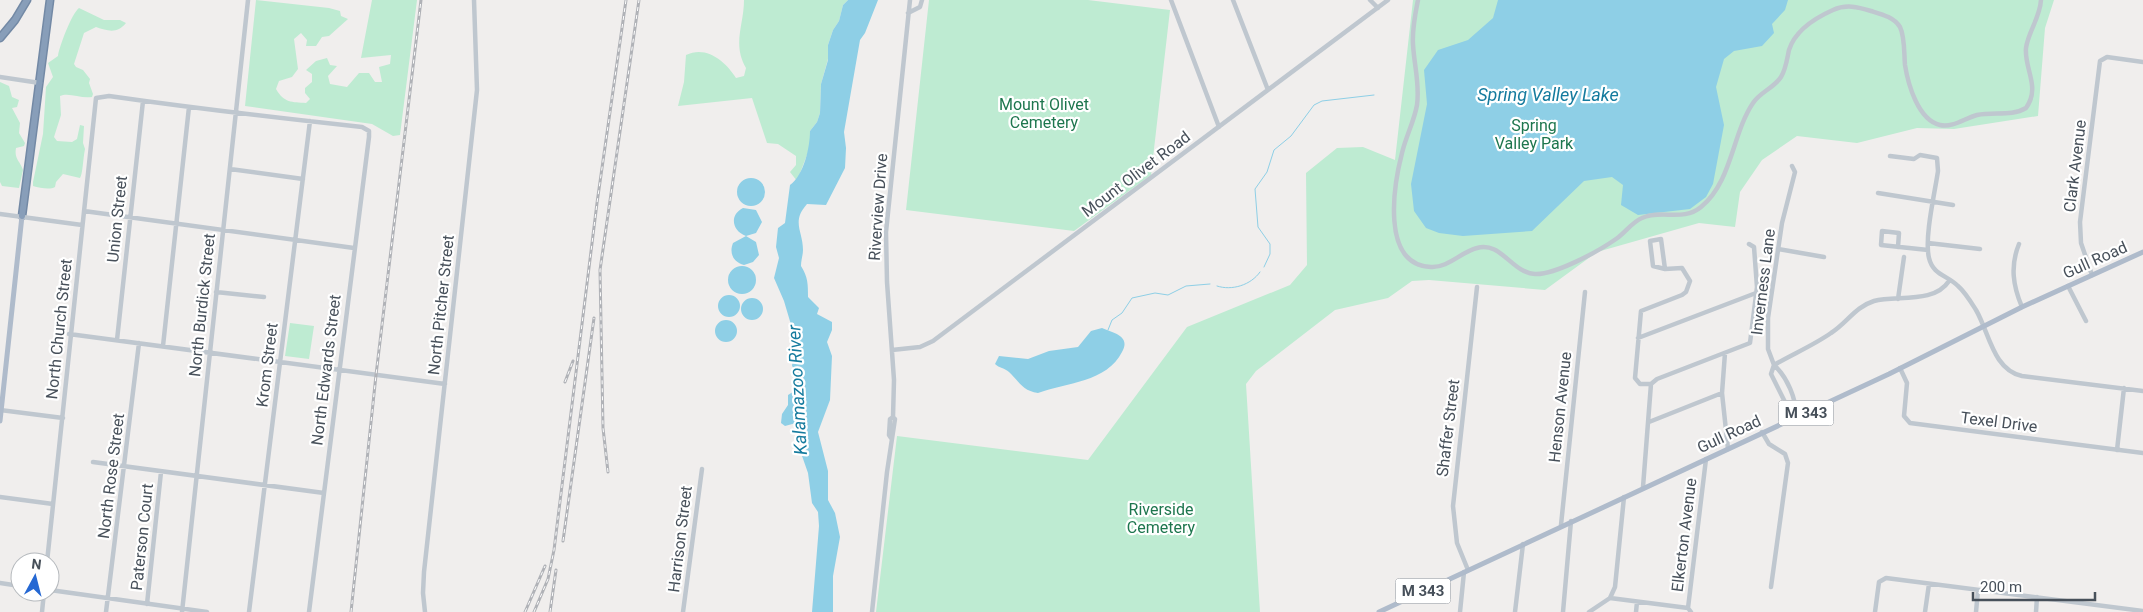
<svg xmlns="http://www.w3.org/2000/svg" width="2143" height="612" viewBox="0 0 2143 612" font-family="Roboto,sans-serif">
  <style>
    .green { fill: #beebd2 }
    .water { fill: #8ecfe6 }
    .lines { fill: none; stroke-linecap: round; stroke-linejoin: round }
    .stream { stroke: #8ecfe6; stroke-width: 1 }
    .highway-casing { stroke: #7389a5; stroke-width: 9 }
    .minor { stroke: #bfc7cf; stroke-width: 4.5 }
    .major { stroke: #afbbcb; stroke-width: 5 }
    .highway { stroke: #889eb9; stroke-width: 6 }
    .rail-casing { stroke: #b0b2b7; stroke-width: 3 }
    .rail { stroke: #fff; stroke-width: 1; stroke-dasharray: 4; stroke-linecap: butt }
    .labels { text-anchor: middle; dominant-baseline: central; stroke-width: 4.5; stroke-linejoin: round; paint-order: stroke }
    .shield { fill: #fff; stroke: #7e848c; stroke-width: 1 }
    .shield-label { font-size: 15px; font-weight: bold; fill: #47505a }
    .park-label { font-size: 16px; fill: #1d764e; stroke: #fff }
    .street-label { font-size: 16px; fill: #47505a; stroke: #fff }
    .water-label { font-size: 18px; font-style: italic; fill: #157b9e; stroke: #fff }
  </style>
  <rect width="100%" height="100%" fill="#f0eeed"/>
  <path class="green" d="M 256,0 L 329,8 L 340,11 L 341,16 L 348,19 L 329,36 L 322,37 L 316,46 L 306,46 L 307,40 L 301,33 L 294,39 L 298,69 L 292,77 L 279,81 L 276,89 C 284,103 292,102 306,103 L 310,99 L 305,93 L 305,88 L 312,82 L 312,74 L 306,70 L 316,61 L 327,58 L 330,65 L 337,66 L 328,76 L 330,84 L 347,87 L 359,73 L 369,73 L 375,82 L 382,82 L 379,67 L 390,64 L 391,55 L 361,58 L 372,0 L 417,0 L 400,135 L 393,136 L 372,124 L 245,106 Z
    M 744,0 L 848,0 L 843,5 L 839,21 L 833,30 L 828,45 L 828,59 L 821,84 L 820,113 L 817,122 L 810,131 L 810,147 L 797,181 L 790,172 L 796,165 L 796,156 L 778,144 L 767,143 L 752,98 L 678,106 L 684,82 L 686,55 C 707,45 726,62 736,78 L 744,76 L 746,68 C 732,44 744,25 744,0 Z
    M 929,0 L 1088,0 L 1170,10 L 1151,175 L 1074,231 L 906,210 Z
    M 1413,0 L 2054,0 L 2045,28 L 2038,116 L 1954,129 L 1917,128 L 1857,143 L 1797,136 L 1762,160 L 1740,192 L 1735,227 L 1699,223 L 1597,252 L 1545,290 L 1429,280 L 1412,281 L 1388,298 L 1335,310 L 1256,371 L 1246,384 L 1260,612 L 876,612 L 897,436 L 1088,460 L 1187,327 L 1290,285 L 1307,265 L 1306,173 L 1337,148 L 1363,147 L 1395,160 Z
    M 79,8 L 104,20 L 120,20 L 126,23 C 117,34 108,31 96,27 L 84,33 L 74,64 L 76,67 L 83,70 L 90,79 L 89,83 L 93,94 L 92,97 C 81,99 69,92 60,96 L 61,115 L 54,137 L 57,141 L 72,142 L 77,139 L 80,125 L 84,126 L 83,143 L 85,149 C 83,158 83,173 80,178 L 63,174 L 56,182 L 55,187 C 50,190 40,188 33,186 L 33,182 L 43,134 L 46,87 L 53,77 L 48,63 L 58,56 C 59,47 72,13 79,8 Z
    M 0,82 L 9,86 L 12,97 L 19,100 L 17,107 L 12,108 L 20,123 L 19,133 L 25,143 L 24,146 L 16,148 C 14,159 20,161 23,170 L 19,188 L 2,186 L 0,182 Z
    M 290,323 L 314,326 L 309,359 L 285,356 Z"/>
  <path class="water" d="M 848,0 L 878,0 L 865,33 L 860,40 L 844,132 L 846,148 L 845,168 L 826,205 L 807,204 C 791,222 803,231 803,250 C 803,255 801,260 801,266 C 808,277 808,284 808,297 L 819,308 L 817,314 L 832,322 L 832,330 L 827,342 L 832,356 L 830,400 L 818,432 L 828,471 L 828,500 L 835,513 L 840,537 L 833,576 L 833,612 L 812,612 L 819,526 L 818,512 L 812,503 L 808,473 L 801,453 L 803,431 L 796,423 L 785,426 L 781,423 L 782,414 L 788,405 L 788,395 L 796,390 L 795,382 L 800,375 L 792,366 L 794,347 L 792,328 L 784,301 L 774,278 L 779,258 L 776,247 L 778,228 L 785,223 L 790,185 C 804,175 810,147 810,131 L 817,122 L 820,113 L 821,84 L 828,60 L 828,45 L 833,30 L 839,21 L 843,5 Z
    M 1498,0 L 1788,0 L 1785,10 L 1772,24 L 1774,33 L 1762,46 L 1734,51 L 1724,59 L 1716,87 L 1724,125 L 1713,184 L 1706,197 L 1690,209 L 1638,215 L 1621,205 L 1623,185 L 1612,177 L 1584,181 L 1532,231 L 1463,236 L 1439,233 L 1426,228 L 1414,211 L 1411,184 L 1427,104 L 1424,70 L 1438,50 L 1468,40 L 1493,18 Z
    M737 192a14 14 0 1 1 28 0a14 14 0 1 1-28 0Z
    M 743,208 L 756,210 L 762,222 L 756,233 L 746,236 L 756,242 L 759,255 L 753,262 L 744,265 C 733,262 729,253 733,243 L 746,236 C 732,231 729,215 743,208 Z
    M728 280a14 14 0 1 1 28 0a14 14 0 1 1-28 0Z
    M718 306a11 11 0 1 1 22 0a11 11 0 1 1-22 0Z
    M741 309a11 11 0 1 1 22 0a11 11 0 1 1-22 0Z
    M715 331a11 11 0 1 1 22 0a11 11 0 1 1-22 0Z
    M 1102,328 C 1114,333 1131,336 1122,352 C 1107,382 1066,383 1038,393 C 1022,391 1019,381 1009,372 C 1005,368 999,368 995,364 L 999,356 L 1028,359 L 1049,351 L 1078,347 L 1091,331 Z"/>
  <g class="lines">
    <path class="stream" d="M 1264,267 L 1270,254 L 1270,244 L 1258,227 L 1255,189 L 1267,172 L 1274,150 L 1291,136 L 1314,105 L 1322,101 L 1374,95
      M 1217,286 C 1232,291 1251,285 1260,272
      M 1108,330 L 1112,320 L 1122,313 L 1132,298 L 1155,293 L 1168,295 L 1186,286 L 1210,284"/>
    <defs>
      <path id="highway" d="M 0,38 L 15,20 L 27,0
        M 22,216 L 50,0"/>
    </defs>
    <use href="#highway" class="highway-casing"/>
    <path class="minor" d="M 1171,0 L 1219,127
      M 1233,0 L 1268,90
      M 1370,0 L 1378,8
      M 1418,0 C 1415,15 1412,29 1413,44 C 1414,65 1420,84 1417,105 C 1414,122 1406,136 1402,153 C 1394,184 1380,265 1431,267 C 1448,268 1461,252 1477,248 C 1501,241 1512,273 1535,274 C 1555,275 1599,251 1616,239 C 1625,233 1632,222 1642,218 C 1661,209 1683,222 1701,207 C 1732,182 1732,134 1753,103 C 1760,92 1774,88 1781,77 C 1786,69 1787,59 1789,50 C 1795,31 1815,18 1833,10 C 1846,4 1858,7 1871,11 C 1881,14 1894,17 1900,27 C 1905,37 1904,54 1905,65 C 1908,84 1918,120 1940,125 C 1953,128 1965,118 1977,115 C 1993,111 2011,117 2026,108 C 2041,87 2024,69 2026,48 C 2028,32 2040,18 2041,0
      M 908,13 L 920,7 L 922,0
      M 0,77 L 40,83
      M 1890,156 L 1914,159 L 1920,155 L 1937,158 L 1938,171 C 1935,192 1924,238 1929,258 C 1933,275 1947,275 1958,286 C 1965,292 1971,302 1976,310 C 1989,332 1993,370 2022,376 L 2143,391
      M 1792,166 L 1795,172 L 1782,223 L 1768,318 L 1768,349 L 1774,365 L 1771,374 L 1790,412 L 1796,418
      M 230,169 L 303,179
      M 1878,193 L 1953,205
      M 84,211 L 354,248
      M 0,214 L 82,225
      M 1928,243 L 1980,249
      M 2019,244 C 2010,266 2013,286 2022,307
      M 1898,247 L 1899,233 L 1882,231 L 1881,245 L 1928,250
      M 1778,249 L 1824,257
      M 2092,275 L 2081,243 L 2080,222 L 2100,61 L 2107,57 L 2143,62
      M 2068,286 L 2086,321
      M 216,292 L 264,297
      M 1898,299 L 1904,257
      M 69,334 L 445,384
      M 1638,338 L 1756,293
      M 117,340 L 143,101
      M 163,346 L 189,107
      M 892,350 L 920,347 L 933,341 L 1388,0
      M 1725,353 L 1722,393 L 1728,449
      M 1774,365 C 1793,354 1814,345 1831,333 C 1847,323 1855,307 1874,301 C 1897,295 1934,304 1949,281
      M 1774,365 C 1787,377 1797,399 1796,418
      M 1900,368 L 1907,383 L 1904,416 L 1910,423 L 2143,453
      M 1651,384 L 1640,384 L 1635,378 L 1641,311 L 1682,295 L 1686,292 L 1690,281 L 1682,268 L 1665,269 L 1653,266 L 1650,241 L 1661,239 L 1665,269
      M 1651,384 L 1657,379 L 1750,343 L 1757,287 L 1754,247 L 1749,244
      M 0,410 L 63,418
      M 1649,422 L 1722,393
      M 1762,432 L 1769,444 L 1785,454 L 1788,463 L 1771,587
      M 891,438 L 889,435 L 890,419 L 893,417
      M 2117,450 L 2124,388
      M 93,462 L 324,493
      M 1643,487 L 1651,384
      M 0,497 L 53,504
      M 1561,525 L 1585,292
      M 47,562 L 96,98 L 109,96 C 193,108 278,118 362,127 L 369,131 L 369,137 L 309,612
      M 1468,570 L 1457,543 L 1453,506 L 1477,287
      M 0,583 L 20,586
      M 50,590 L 207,612
      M 1610,598 L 1615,587 L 1624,497
      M 147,604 L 161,472
      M 42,612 L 44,592
      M 106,612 L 139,343
      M 182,612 L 248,0
      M 249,612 L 310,121
      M 425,612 L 423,593 L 424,572 L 477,90 L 474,0
      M 683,612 L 702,469
      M 872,612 L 887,472 L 895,419 L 893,417 L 894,380 L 887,282 L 886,232 L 910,0
      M 1460,612 L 1464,572
      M 1515,612 L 1523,544
      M 1563,612 L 1571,521
      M 1589,612 L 1610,598 L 1688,608
      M 1636,612 L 1637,602
      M 1691,612 L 1688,608 L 1706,459
      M 1875,612 L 1879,582 L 1886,578 L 2143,611
      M 1925,612 L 1929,584
      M 1976,612 L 1978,590
      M 2036,612 L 2037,597"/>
    <path class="major" d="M 0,421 L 22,216
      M 1379,612 L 1889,374 L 2022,307 L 2143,252"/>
    <use href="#highway" class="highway"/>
    <defs>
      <path id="rail" d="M 565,382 L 573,361
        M 608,472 L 603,428 L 600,270 L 639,0
        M 563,541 L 594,318
        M 351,612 L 376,375 L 421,0
        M 525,612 L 545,566
        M 534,612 L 548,579 L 554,550 L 597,203 L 626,0
        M 550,612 L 556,570"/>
    </defs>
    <use href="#rail" class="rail-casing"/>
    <use href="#rail" class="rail"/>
  </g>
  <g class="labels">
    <g class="shield">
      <rect x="1778.5" y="400.5" width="55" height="25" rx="4"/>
      <rect x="1395.5" y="578.5" width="55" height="25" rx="4"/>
    </g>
    <g class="shield-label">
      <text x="1806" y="413">M 343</text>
      <text x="1423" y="591">M 343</text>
    </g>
    <g class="park-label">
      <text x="1044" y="104">Mount Olivet<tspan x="1044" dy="18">Cemetery</tspan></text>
      <text x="1534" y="125">Spring<tspan x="1534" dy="18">Valley Park</tspan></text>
      <text x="1161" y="509">Riverside<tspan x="1161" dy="18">Cemetery</tspan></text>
    </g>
    <g class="street-label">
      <text transform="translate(2075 166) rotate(-83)">Clark Avenue</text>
      <text transform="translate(1136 174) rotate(-37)">Mount Olivet Road</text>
      <text transform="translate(878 207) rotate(-86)">Riverview Drive</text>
      <text transform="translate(117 219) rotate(-84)">Union Street</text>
      <text transform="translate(2095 260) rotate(-24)">Gull Road</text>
      <text transform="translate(1763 282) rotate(-83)">Inverness Lane</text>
      <text transform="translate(202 305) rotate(-84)">North Burdick Street</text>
      <text transform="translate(441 305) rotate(-84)">North Pitcher Street</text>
      <text transform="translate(59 329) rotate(-84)">North Church Street</text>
      <text transform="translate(267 365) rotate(-83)">Krom Street</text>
      <text transform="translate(326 370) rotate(-83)">North Edwards Street</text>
      <text transform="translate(1560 407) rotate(-84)">Henson Avenue</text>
      <text transform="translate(1999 422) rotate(7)">Texel Drive</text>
      <text transform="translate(1448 428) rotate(-83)">Shaffer Street</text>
      <text transform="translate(1729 434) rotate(-25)">Gull Road</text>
      <text transform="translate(111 476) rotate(-83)">North Rose Street</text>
      <text transform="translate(1684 535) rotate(-83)">Elkerton Avenue</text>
      <text transform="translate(142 537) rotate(-84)">Paterson Court</text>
      <text transform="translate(680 539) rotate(-83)">Harrison Street</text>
    </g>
    <g class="water-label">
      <text x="1548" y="94">Spring Valley Lake</text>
      <text transform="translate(797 390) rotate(-93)">Kalamazoo River</text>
    </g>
  </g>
  <g transform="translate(35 577) rotate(7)"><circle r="24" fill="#ffffff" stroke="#b5b9bd"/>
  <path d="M0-4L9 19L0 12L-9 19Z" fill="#2568d3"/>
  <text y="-8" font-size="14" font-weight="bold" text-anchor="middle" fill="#47505a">N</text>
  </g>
  <path d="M1973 592v8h122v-8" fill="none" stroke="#47505a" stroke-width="2.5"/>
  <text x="1980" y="592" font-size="15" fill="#47505a" stroke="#ffffff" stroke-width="4" paint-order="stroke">200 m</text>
</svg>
